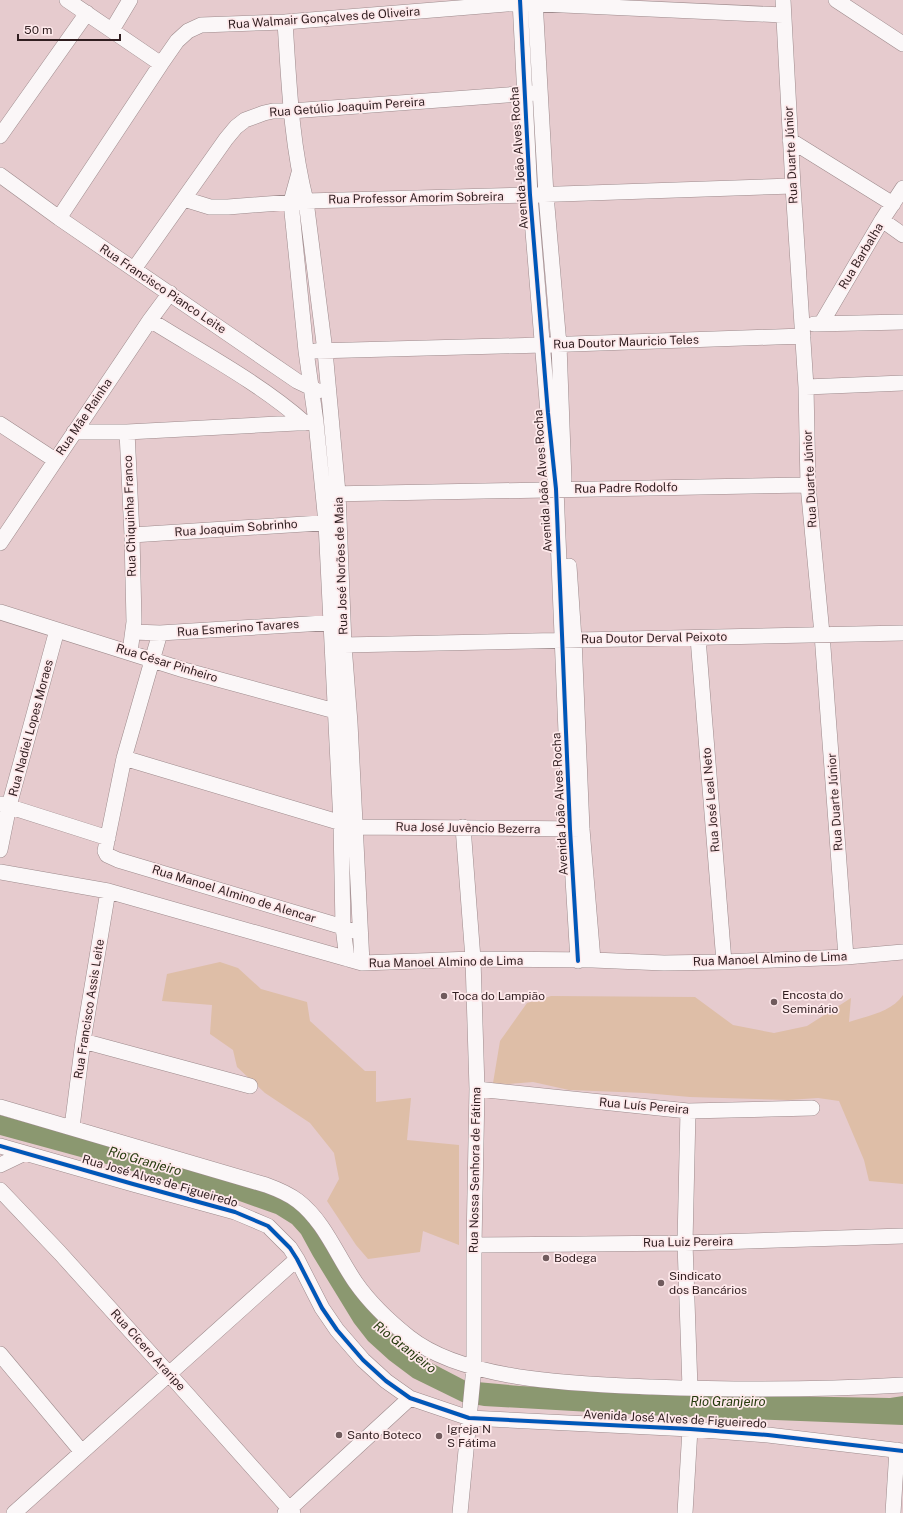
<svg xmlns="http://www.w3.org/2000/svg" width="903" height="1513" viewBox="0 0 903 1513" font-family="'Public Sans',sans-serif">
  <style>
    .green { fill: #debea7 }
    .water { fill: #8b9870 }
    .lines { fill: none; stroke-linecap: round; stroke-linejoin: round }
    .minor-casing { stroke: #9d8a8c; stroke-width: 16 }
    .minor { stroke: #fbf7f8; stroke-width: 15 }
    .cycleway-casing { stroke: #fee9eb; stroke-width: 6 }
    .cycleway { stroke: #0057b8; stroke-width: 4 }
    .poi-dot { fill: #705b5d; stroke: #fee9eb; stroke-width: 1.5 }
    .labels { text-anchor: middle; dominant-baseline: central; stroke-width: 3.5; stroke-linejoin: round; paint-order: stroke }
    .street-label { font-size: 12px; fill: #301e20; stroke: #fee9eb }
    .poi-label { font-size: 12px; fill: #301e20; stroke: #fee9eb; text-anchor: start }
    .water-label { font-size: 13px; font-style: italic; fill: #253a0d; stroke: #fee9eb }
  </style>
  <rect width="100%" height="100%" fill="#e6cbce"/>
  <path class="green" d="M 220,962 L 238,968 L 261,989 L 307,1002 L 310,1021 L 365,1071 L 376,1071 L 376,1102 L 411,1098 L 407,1140 L 459,1145 L 459,1245 L 423,1231 L 420,1252 L 368,1259 L 356,1245 L 327,1201 L 339,1179 L 334,1153 L 310,1123 L 265,1093 L 237,1067 L 233,1050 L 210,1034 L 212,1005 L 162,1001 L 167,974 Z
    M 903,995 L 903,1184 L 869,1181 L 864,1160 L 839,1101 L 818,1098 L 788,1100 L 690,1097 L 645,1093 L 569,1090 L 533,1082 L 507,1084 L 493,1083 L 500,1041 L 527,1003 L 551,996 L 695,997 L 733,1025 L 774,1033 L 807,1026 L 851,998 L 849,1022 C 867,1016 892,1012 903,995 Z"/>
  <path class="water" d="M 0,1115 L 267,1191 L 297,1206 L 316,1225 L 358,1298 L 384,1327 L 420,1357 L 466,1381 L 520,1386 L 710,1395 L 890,1398 L 903,1396 L 903,1425 L 643,1415 L 484,1406 L 462,1402 L 413,1378 L 389,1360 L 368,1341 L 354,1323 L 313,1256 L 301,1234 L 292,1224 L 276,1214 L 231,1198 L 0,1135 Z"/>
  <g class="lines">
    <defs>
      <path id="minor" d="M 67,0 L 161,64
        M 520,0 L 530,195 L 548,413 L 556,489 L 570,829 L 578,961
        M 535,0 L 546,195 L 559,345 L 564,480
        M 783,0 L 793,186 L 806,387 L 808,485 L 822,634 L 846,957
        M 836,0 L 903,44
        M 285,22 C 289,82 291,142 306,201 L 325,351 L 338,493 L 344,645 L 350,723 L 362,963
        M 112,30 L 130,0
        M 0,136 L 87,13
        M 790,140 L 893,204
        M 299,173 L 291,202 L 306,351 L 316,422 L 326,523 L 341,823 L 343,927 L 347,959
        M 0,175 L 59,218 L 297,381 L 318,391
        M 184,199 L 210,207 L 228,207 L 306,201 L 530,195 L 793,186
        M 59,218 L 161,64 L 177,41 L 188,31 L 201,25 L 285,22 L 520,3 L 783,15
        M 882,220 L 903,235
        M 134,269 L 226,139 L 236,127 L 245,120 L 264,113 L 273,111 L 291,111 L 533,93
        M 150,320 C 201,352 260,383 305,423
        M 814,324 L 903,322
        M 821,324 L 882,220 L 903,188
        M 315,351 L 543,345 L 803,336
        M 806,387 L 903,383
        M 0,424 L 55,460
        M 74,432 L 127,432 L 316,422
        M 127,432 L 132,535 L 134,622 L 130,652
        M 329,494 L 808,485
        M 132,535 L 336,522
        M 0,543 L 150,320 L 170,293
        M 569,566 L 574,639 L 582,829 L 593,960
        M 0,612 L 184,670 L 335,711
        M 133,632 L 160,633 L 340,622
        M 160,633 L 124,758 L 105,851 L 107,855 L 118,860 L 343,927 L 351,931
        M 698,638 L 724,962
        M 335,647 L 344,645 L 903,633
        M 124,758 L 355,827 L 581,829
        M 1,804 L 108,838
        M 0,850 L 9,806 L 57,630
        M 0,872 L 108,891 L 362,963 L 473,959 L 593,960 L 664,963 L 724,962 L 846,957 L 903,952
        M 83,1041 L 250,1086
        M 477,1089 L 688,1111 L 812,1108
        M 0,1107 L 266,1185 C 277,1189 289,1194 298,1201 C 325,1222 337,1256 356,1283 C 370,1303 389,1321 409,1337 C 466,1382 581,1384 652,1387 C 735,1390 819,1390 903,1385
        M 688,1111 L 685,1243 L 690,1388
        M 72,1127 L 83,1041 L 108,891
        M 0,1146 L 133,1184 L 235,1212 L 268,1226 L 290,1248 L 297,1259 L 322,1308 L 337,1330 L 363,1360 L 386,1381 L 410,1398 L 469,1418 L 690,1429 L 768,1435 L 903,1451
        M 0,1165 L 25,1153
        M 0,1190 L 60,1253 L 170,1375 L 293,1513
        M 474,1245 L 685,1243 L 903,1236
        M 0,1354 L 82,1452
        M 14,1513 L 297,1259
        M 285,1513 L 410,1398
        M 460,1513 L 474,1367 L 474,1245 L 477,1089 L 473,959 L 463,827
        M 685,1513 L 690,1429
        M 893,1513 L 897,1450"/>
    </defs>
    <use href="#minor" class="minor-casing"/>
    <use href="#minor" class="minor"/>
    <defs>
      <path id="cycleway" d="M 520,0 L 530,195 L 548,413 L 556,489 L 570,829 L 578,961
        M 0,1146 L 133,1184 L 235,1212 L 268,1226 L 290,1248 L 297,1259 L 322,1308 L 337,1330 L 363,1360 L 386,1381 L 410,1398 L 469,1418 L 690,1429 L 768,1435 L 903,1451"/>
    </defs>
    <use href="#cycleway" class="cycleway-casing"/>
    <use href="#cycleway" class="cycleway"/>
  </g>
  <g class="poi-dot">
    <circle cx="444" cy="996" r="4"/>
    <circle cx="774" cy="1002" r="4"/>
    <circle cx="546" cy="1258" r="4"/>
    <circle cx="661" cy="1283" r="4"/>
    <circle cx="339" cy="1435" r="4"/>
    <circle cx="439" cy="1436" r="4"/>
  </g>
  <g class="labels">
    <g class="street-label">
      <text transform="translate(324 18) rotate(-4)">Rua Walmair Gonçalves de Oliveira</text>
      <text transform="translate(347 107) rotate(-4)">Rua Getúlio Joaquim Pereira</text>
      <text transform="translate(791 155) rotate(-93)">Rua Duarte Júnior</text>
      <text transform="translate(519 158) rotate(-94)">Avenida João Alves Rocha</text>
      <text transform="translate(416 198) rotate(-1)">Rua Professor Amorim Sobreira</text>
      <text transform="translate(861 256) rotate(-59)">Rua Barbalha</text>
      <text transform="translate(163 289) rotate(34)">Rua Francisco Pianco Leite</text>
      <text transform="translate(626 342) rotate(-2)">Rua Doutor Mauricio Teles</text>
      <text transform="translate(84 417) rotate(-56)">Rua Mãe Rainha</text>
      <text transform="translate(810 479) rotate(-93)">Rua Duarte Júnior</text>
      <text transform="translate(543 481) rotate(-94)">Avenida João Alves Rocha</text>
      <text transform="translate(626 488) rotate(-1)">Rua Padre Rodolfo</text>
      <text transform="translate(130 516) rotate(-92)">Rua Chiquinha Franco</text>
      <text transform="translate(236 528) rotate(-4)">Rua Joaquim Sobrinho</text>
      <text transform="translate(341 566) rotate(-92)">Rua José Norões de Maia</text>
      <text transform="translate(238 628) rotate(-4)">Rua Esmerino Tavares</text>
      <text transform="translate(654 638) rotate(-1)">Rua Doutor Derval Peixoto</text>
      <text transform="translate(167 663) rotate(17)">Rua César Pinheiro</text>
      <text transform="translate(31 728) rotate(-75)">Rua Nadiel Lopes Moraes</text>
      <text transform="translate(711 800) rotate(-95)">Rua José Leal Neto</text>
      <text transform="translate(835 802) rotate(-94)">Rua Duarte Júnior</text>
      <text transform="translate(560 804) rotate(-93)">Avenida João Alves Rocha</text>
      <text transform="translate(468 828) rotate(1)">Rua José Juvêncio Bezerra</text>
      <text transform="translate(234 894) rotate(17)">Rua Manoel Almino de Alencar</text>
      <text transform="translate(770 959) rotate(-2)">Rua Manoel Almino de Lima</text>
      <text transform="translate(446 962) rotate(-1)">Rua Manoel Almino de Lima</text>
      <text transform="translate(89 1009) rotate(-81)">Rua Francisco Assis Leite</text>
      <text transform="translate(644 1106) rotate(5)">Rua Luís Pereira</text>
      <text transform="translate(475 1170) rotate(-89)">Rua Nossa Senhora de Fátima</text>
      <text transform="translate(160 1181) rotate(16)">Rua José Alves de Figueiredo</text>
      <text transform="translate(688 1242) rotate(-1)">Rua Luiz Pereira</text>
      <text transform="translate(148 1350) rotate(48)">Rua Cícero Araripe</text>
      <text transform="translate(675 1419) rotate(3)">Avenida José Alves de Figueiredo</text>
    </g>
    <g class="poi-label">
      <text x="782" y="995">Encosta do<tspan x="782" dy="14">Seminário</tspan></text>
      <text x="452" y="996">Toca do Lampião</text>
      <text x="554" y="1258">Bodega</text>
      <text x="669" y="1276">Sindicato<tspan x="669" dy="14">dos Bancários</tspan></text>
      <text x="447" y="1429">Igreja N<tspan x="447" dy="14">S Fátima</tspan></text>
      <text x="347" y="1435">Santo Boteco</text>
    </g>
    <g class="water-label">
      <text transform="translate(145 1161) rotate(16)">Rio Granjeiro</text>
      <text transform="translate(405 1347) rotate(38)">Rio Granjeiro</text>
      <text x="728" y="1401">Rio Granjeiro</text>
    </g>
  </g>
  <path d="M18 34v6h102v-6" fill="none" stroke="#301e20" stroke-width="2"/>
  <text x="24" y="34" font-size="12" fill="#301e20" stroke="#fee9eb" stroke-width="3" paint-order="stroke">50 m</text>
</svg>
